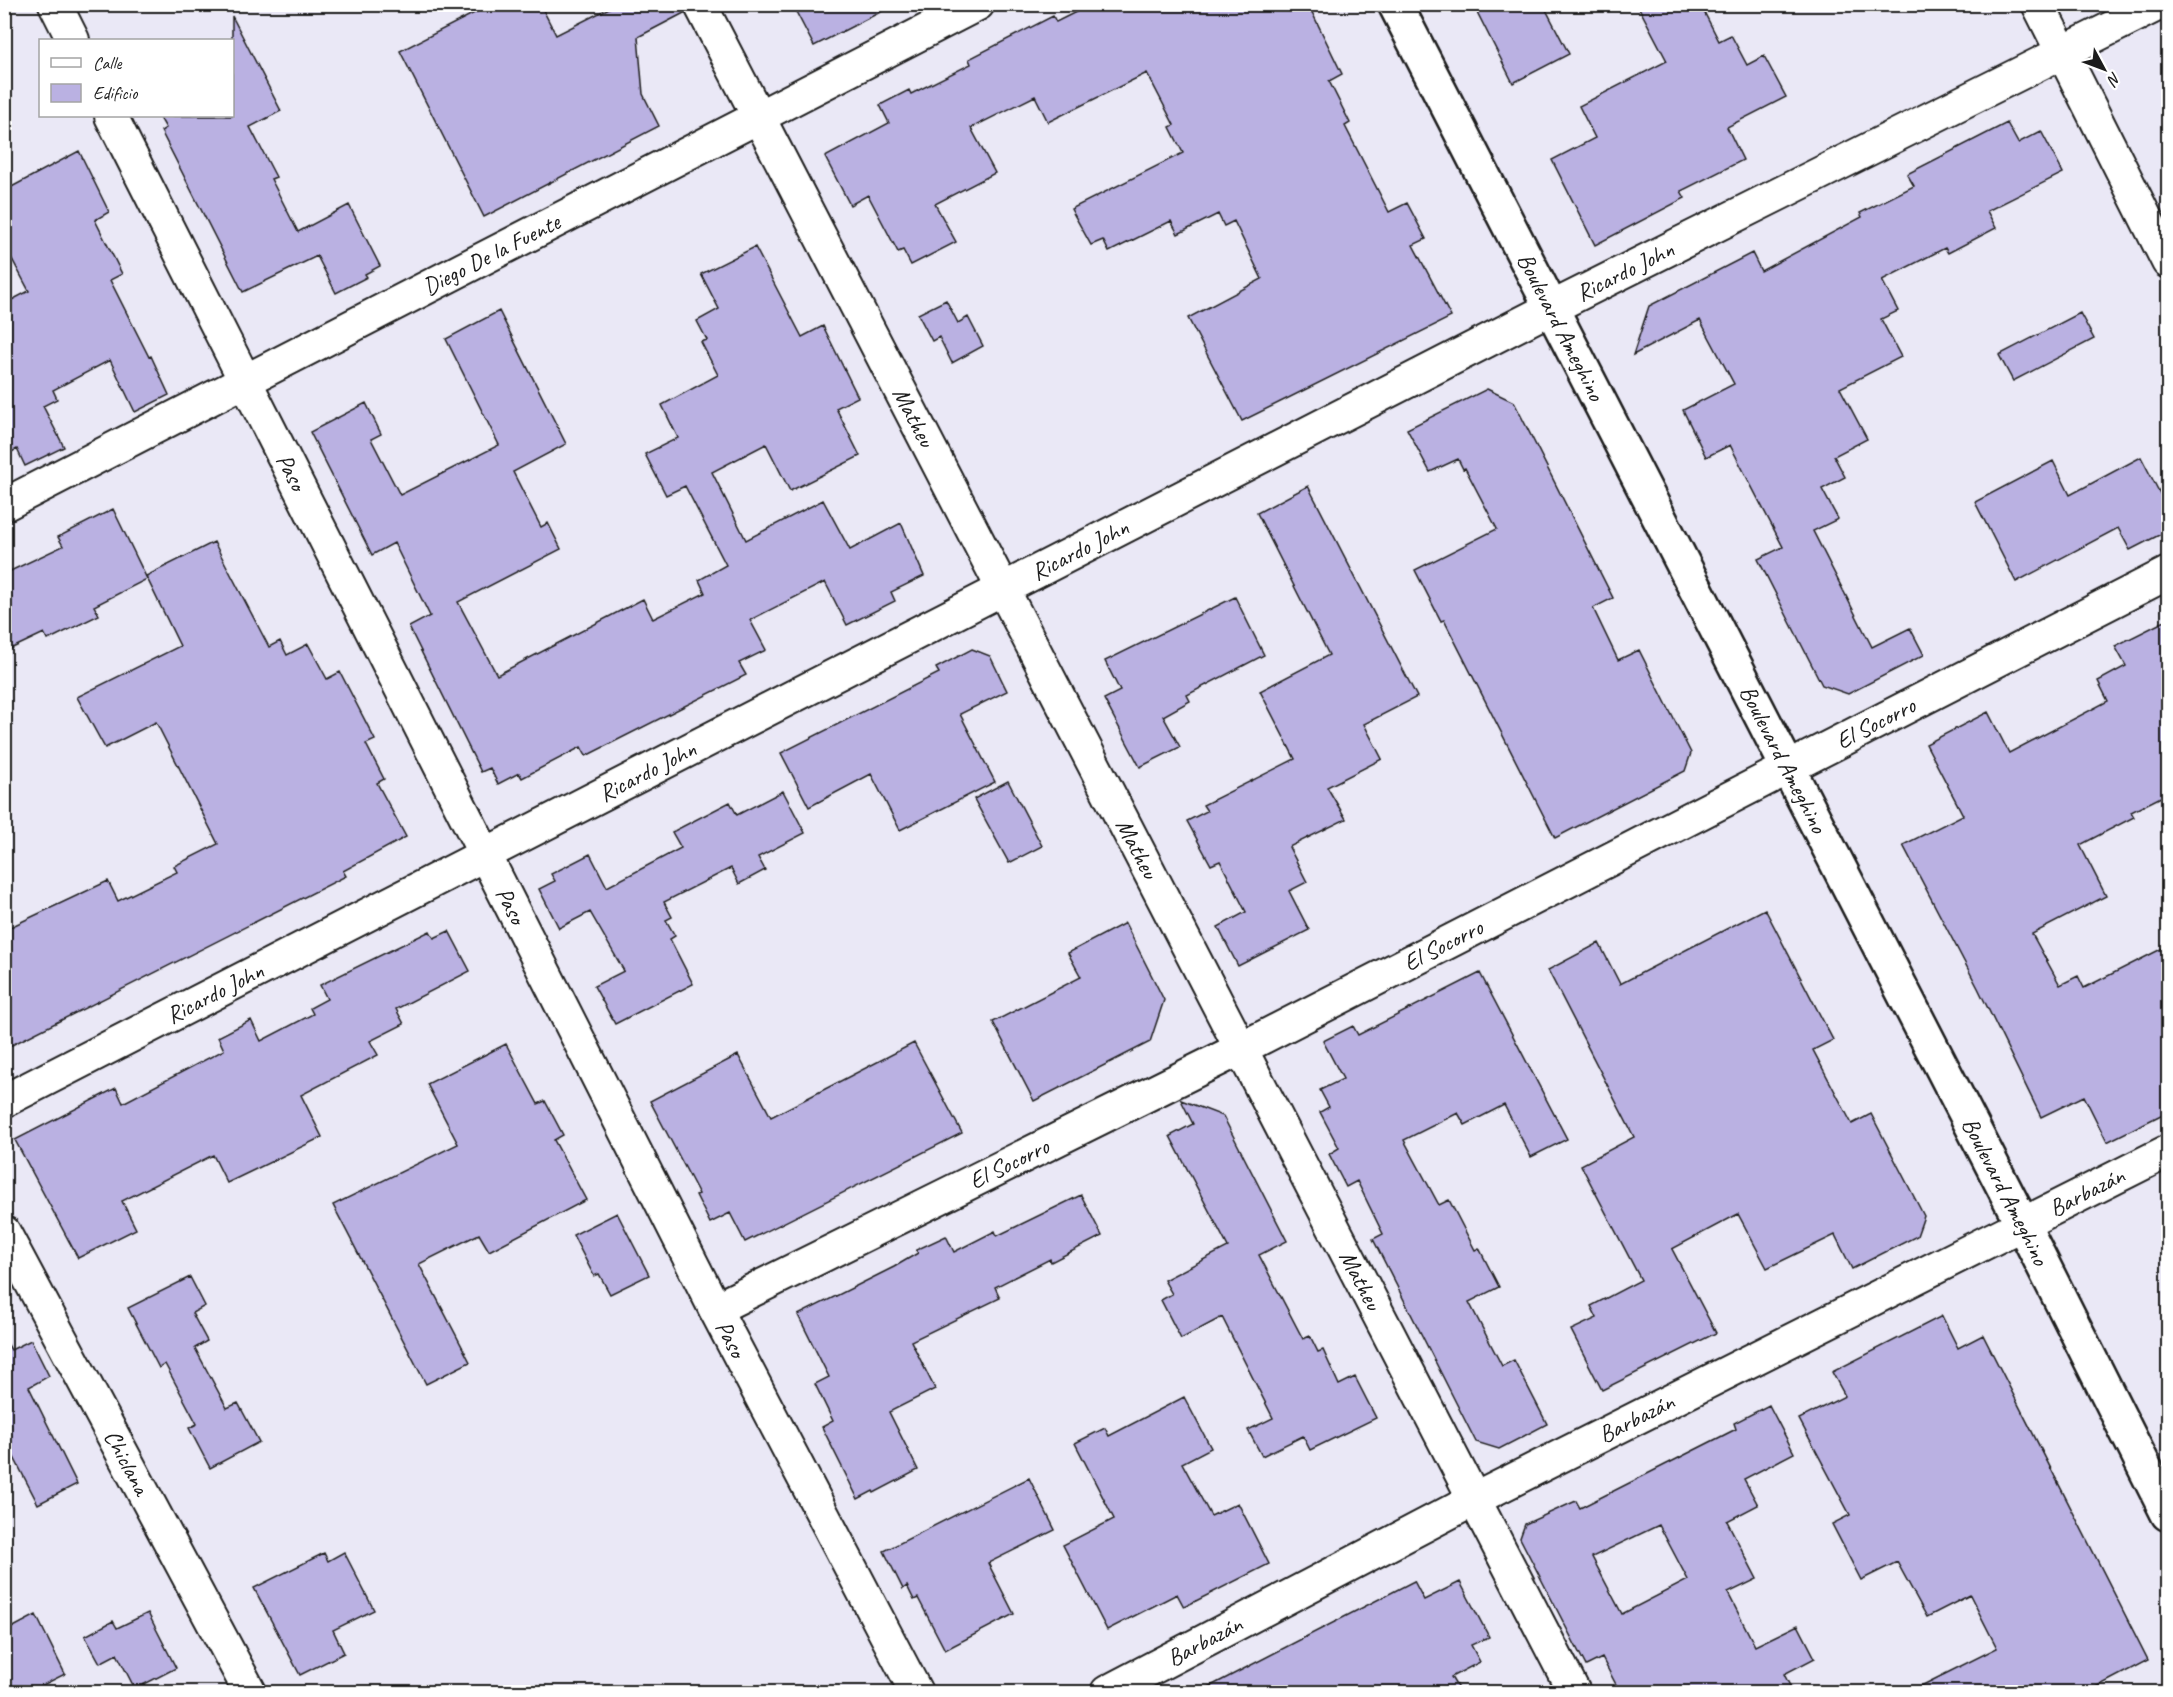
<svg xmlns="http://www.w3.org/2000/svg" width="2173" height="1697" viewBox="0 0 2173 1697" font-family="Caveat,sans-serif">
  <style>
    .building { fill: #bab1e2; stroke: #1c1c1c; stroke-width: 1.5; fill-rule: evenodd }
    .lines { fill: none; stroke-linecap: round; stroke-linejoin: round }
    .minor-casing { stroke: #1c1c1c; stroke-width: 36 }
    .secondary-casing { stroke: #1c1c1c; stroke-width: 38 }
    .minor { stroke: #fff; stroke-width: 32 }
    .secondary { stroke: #fff; stroke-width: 33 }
    .labels { text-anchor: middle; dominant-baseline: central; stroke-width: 5; stroke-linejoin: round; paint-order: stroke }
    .street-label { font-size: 24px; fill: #1c1c1c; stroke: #fff }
  </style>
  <rect width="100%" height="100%" fill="#eae8f6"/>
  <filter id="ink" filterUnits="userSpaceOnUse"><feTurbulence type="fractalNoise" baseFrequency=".0167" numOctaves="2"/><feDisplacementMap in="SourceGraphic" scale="12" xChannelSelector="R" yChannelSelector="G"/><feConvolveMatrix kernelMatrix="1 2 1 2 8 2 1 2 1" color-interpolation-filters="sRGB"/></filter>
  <g filter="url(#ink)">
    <path class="building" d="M 492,4 L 540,4 L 556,35 L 617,4 L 682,4 L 684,13 L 638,37 L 643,94 L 659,126 L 484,217 L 400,51 Z
      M 792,4 L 896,4 L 814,46 Z
      M 1092,4 L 1308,4 L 1342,74 L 1329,81 L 1350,123 L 1345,126 L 1389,212 L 1407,203 L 1426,239 L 1413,245 L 1451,317 L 1242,421 L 1188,318 L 1262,279 L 1234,221 L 1224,226 L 1218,214 L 1178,234 L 1171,221 L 1109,252 L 1103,240 L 1091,245 L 1071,209 L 1183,153 L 1170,127 L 1174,125 L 1147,73 L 1048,122 L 1035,96 L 971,128 L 995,173 L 935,204 L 956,242 L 911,265 L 903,250 L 898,252 L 868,195 L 850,205 L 825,157 L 889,123 L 880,105 L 909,90 L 911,94 L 971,64 L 969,59 L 1053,16 L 1056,22 Z
      M 1473,4 L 1543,4 L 1569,54 L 1513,83 Z
      M 1637,4 L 1700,4 L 1719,41 L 1731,35 L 1747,65 L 1764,56 L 1786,97 L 1727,127 L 1743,160 L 1681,191 L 1685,198 L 1595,245 L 1552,160 L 1595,138 L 1579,106 L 1667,61 Z
      M 232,16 L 281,111 L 250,127 L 276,177 L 271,179 L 298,232 L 349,205 L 380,266 L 365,274 L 367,277 L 336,293 L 317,256 L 243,292 L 161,131 L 166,128 L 159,116 L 232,116 Z
      M 2007,123 L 2018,143 L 2041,131 L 2063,173 L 1987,211 L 1996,228 L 1948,253 L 1945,248 L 1882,280 L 1898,311 L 1881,319 L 1901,357 L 1840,388 L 1867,439 L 1834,456 L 1845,477 L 1822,489 L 1838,519 L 1813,531 L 1872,647 L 1910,628 L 1924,655 L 1848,694 L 1822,685 L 1758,559 L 1783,547 L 1730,445 L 1706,457 L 1683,410 L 1734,384 L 1700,320 L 1633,355 L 1649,306 L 1752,253 L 1761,271 L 1862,217 L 1860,213 L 1914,186 L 1907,174 Z
      M 79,151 L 109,212 L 95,220 L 122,274 L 110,280 L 149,357 L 151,356 L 169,395 L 135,412 L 110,360 L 53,390 L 57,399 L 43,406 L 64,447 L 25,466 L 17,449 L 4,456 L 4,304 L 29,291 L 4,244 L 4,191 Z
      M 755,247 L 802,337 L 823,326 L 858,397 L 836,408 L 860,456 L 790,491 L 766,444 L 712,472 L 746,540 L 823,500 L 850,550 L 901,523 L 924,576 L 891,592 L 895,601 L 847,625 L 825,582 L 750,620 L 766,650 L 739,663 L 746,675 L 586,756 L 581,747 L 522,778 L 519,773 L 498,784 L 490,768 L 481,772 L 409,627 L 430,616 L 394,543 L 372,555 L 310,432 L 366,403 L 381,434 L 371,439 L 400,495 L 499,445 L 446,339 L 499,311 L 566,444 L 513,472 L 541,527 L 548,523 L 561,549 L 458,602 L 497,675 L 643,599 L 653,619 L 705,593 L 699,580 L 726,565 L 685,486 L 666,495 L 645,454 L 678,438 L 662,405 L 718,375 L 701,342 L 707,340 L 697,321 L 719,309 L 701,274 Z
      M 946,300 L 958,323 L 968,317 L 983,346 L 952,363 L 939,337 L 932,341 L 918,314 Z
      M 2080,313 L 2094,339 L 2013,381 L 1999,355 Z
      M 1487,389 L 1514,402 L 1613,598 L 1593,608 L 1618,660 L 1639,650 L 1691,753 L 1685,771 L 1555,838 L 1444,620 L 1441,621 L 1415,570 L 1497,529 L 1465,468 L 1463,469 L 1458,459 L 1430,472 L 1407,429 Z
      M 2141,457 L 2169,511 L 2169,530 L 2130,550 L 2118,528 L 2016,582 L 1975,502 L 2053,461 L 2070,495 Z
      M 1308,486 L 1417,697 L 1364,724 L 1382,759 L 1327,787 L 1346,819 L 1289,847 L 1307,882 L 1289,891 L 1309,930 L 1238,966 L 1218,927 L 1246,912 L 1220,861 L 1211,865 L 1187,821 L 1207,811 L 1203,805 L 1295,759 L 1260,691 L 1329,655 L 1257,513 Z
      M 113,509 L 147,579 L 94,606 L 99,615 L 48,640 L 44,633 L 4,652 L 4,574 L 63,546 L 58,537 Z
      M 214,542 L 269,647 L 280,641 L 287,655 L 308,644 L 327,679 L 340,672 L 375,740 L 366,744 L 384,779 L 377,783 L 406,837 L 343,871 L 346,876 L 4,1049 L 4,930 L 108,881 L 118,901 L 177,872 L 174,866 L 218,844 L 156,722 L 105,748 L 77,697 L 180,646 L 146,576 Z
      M 1235,597 L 1264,655 L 1187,695 L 1190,701 L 1163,716 L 1180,747 L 1140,767 L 1104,699 L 1120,691 L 1105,661 Z
      M 2169,619 L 2169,793 L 2131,812 L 2134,817 L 2080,845 L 2106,896 L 2032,934 L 2060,985 L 2078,976 L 2084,988 L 2169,945 L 2169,1111 L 2107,1142 L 2084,1096 L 2041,1117 L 1978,988 L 1903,845 L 1963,815 L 1926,744 L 1988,712 L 2009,753 L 2108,701 L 2098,681 L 2126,666 L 2115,646 Z
      M 972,649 L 990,656 L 1007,691 L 960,714 L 995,782 L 900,830 L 871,774 L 809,807 L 781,753 L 939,673 L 936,668 Z
      M 1008,781 L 1042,846 L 1009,863 L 974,799 Z
      M 783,791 L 805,833 L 758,857 L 765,870 L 739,884 L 731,868 L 664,902 L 672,917 L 666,920 L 675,936 L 670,939 L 693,984 L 615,1024 L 594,986 L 624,971 L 590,912 L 559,928 L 539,889 L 555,881 L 551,874 L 590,854 L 607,887 L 681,848 L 672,832 L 730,802 L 737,815 Z
      M 1765,909 L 1833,1040 L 1813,1050 L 1852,1124 L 1871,1114 L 1924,1216 L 1917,1236 L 1852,1269 L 1835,1235 L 1767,1268 L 1738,1214 L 1672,1249 L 1716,1333 L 1602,1390 L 1571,1330 L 1597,1318 L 1591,1306 L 1641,1280 L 1581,1165 L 1634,1137 L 1548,970 L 1599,943 L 1620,984 Z
      M 1125,923 L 1164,1000 L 1150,1042 L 1034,1101 L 993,1022 L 1081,977 L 1068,953 Z
      M 430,931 L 434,938 L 449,931 L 470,971 L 396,1009 L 404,1024 L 370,1041 L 378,1055 L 301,1095 L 322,1137 L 227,1183 L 213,1155 L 122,1201 L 136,1229 L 78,1258 L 15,1140 L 116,1088 L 123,1103 L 224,1050 L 218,1037 L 251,1020 L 261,1041 L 313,1014 L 310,1008 L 327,999 L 320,985 Z
      M 1480,973 L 1567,1139 L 1531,1157 L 1504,1105 L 1465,1125 L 1458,1113 L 1404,1140 L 1439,1205 L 1449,1200 L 1475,1250 L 1479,1248 L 1499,1287 L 1469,1302 L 1502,1366 L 1514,1360 L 1547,1424 L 1499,1449 L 1476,1442 L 1373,1239 L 1383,1234 L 1357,1181 L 1346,1187 L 1329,1154 L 1339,1148 L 1320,1112 L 1329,1107 L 1320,1090 L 1343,1079 L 1323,1041 L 1353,1026 L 1358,1035 Z
      M 914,1043 L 962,1133 L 745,1242 L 730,1213 L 710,1223 L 696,1195 L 699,1194 L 650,1101 L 738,1055 L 771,1117 Z
      M 506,1044 L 538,1104 L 545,1101 L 563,1135 L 554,1140 L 586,1200 L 489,1251 L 479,1234 L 419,1264 L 470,1362 L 426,1384 L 333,1205 L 458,1144 L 427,1084 Z
      M 1181,1100 L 1223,1116 L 1287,1241 L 1259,1255 L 1303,1339 L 1310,1336 L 1318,1352 L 1323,1350 L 1339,1385 L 1355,1377 L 1376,1418 L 1310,1450 L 1303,1436 L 1262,1456 L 1248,1430 L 1273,1418 L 1222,1317 L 1181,1339 L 1161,1300 L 1172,1294 L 1164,1280 L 1228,1247 L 1170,1136 L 1193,1124 Z
      M 1081,1195 L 1102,1236 L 1051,1262 L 1050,1259 L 995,1287 L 1000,1298 L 911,1341 L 935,1389 L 889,1412 L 918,1470 L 874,1493 L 873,1491 L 858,1499 L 822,1427 L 833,1421 L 815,1384 L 829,1377 L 798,1315 L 894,1267 L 918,1253 L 916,1250 L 946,1236 L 954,1252 L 995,1231 L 997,1236 Z
      M 617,1213 L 649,1275 L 610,1294 L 599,1274 L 594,1276 L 573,1235 Z
      M 190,1277 L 205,1306 L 192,1313 L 207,1341 L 195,1348 L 227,1408 L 238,1403 L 259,1442 L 210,1468 L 189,1428 L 197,1424 L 165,1364 L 159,1368 L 128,1308 Z
      M 1942,1316 L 1958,1348 L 1983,1335 L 2148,1660 L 2087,1692 L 1909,1692 L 1997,1648 L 1970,1595 L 1927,1617 L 1897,1562 L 1861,1580 L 1832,1524 L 1850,1515 L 1799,1419 L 1845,1396 L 1832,1372 Z
      M 4,1338 L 11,1350 L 31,1340 L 49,1376 L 29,1387 L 77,1484 L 38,1504 L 4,1438 Z
      M 1184,1397 L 1211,1448 L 1182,1463 L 1211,1516 L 1238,1503 L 1269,1564 L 1184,1607 L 1177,1594 L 1107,1630 L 1063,1545 L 1114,1519 L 1075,1443 L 1105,1428 L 1109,1436 Z
      M 1769,1405 L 1794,1453 L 1744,1479 L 1758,1505 L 1727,1521 L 1757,1579 L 1728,1593 L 1755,1646 L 1798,1625 L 1815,1658 L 1784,1674 L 1793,1692 L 1620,1692 L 1602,1658 L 1586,1666 L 1520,1538 L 1525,1524 L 1576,1501 L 1580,1508 L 1736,1429 L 1734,1423 ZM 1659,1525 L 1688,1580 L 1622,1614 L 1592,1557 Z
      M 1029,1478 L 1055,1530 L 988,1563 L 1014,1614 L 945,1650 L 918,1598 L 914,1600 L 907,1586 L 903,1589 L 884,1551 Z
      M 344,1552 L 374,1610 L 333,1630 L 344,1653 L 300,1675 L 254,1588 L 324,1553 L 328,1561 Z
      M 1414,1581 L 1424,1600 L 1460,1582 L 1489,1637 L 1471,1645 L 1480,1662 L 1451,1677 L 1460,1692 L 1199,1692 Z
      M 148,1613 L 176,1668 L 135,1689 L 117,1654 L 100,1663 L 85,1636 L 113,1621 L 117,1628 Z
      M 36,1615 L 65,1674 L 29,1692 L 4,1692 L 4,1632 Z"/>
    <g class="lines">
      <defs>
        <g id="minor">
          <path d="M 55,4 L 73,40"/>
          <path id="s1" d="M 700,4 L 1574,1692"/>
          <path d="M 2038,4 L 2168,262"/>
          <path id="s2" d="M 111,116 L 715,1309 L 916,1692"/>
          <path id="s3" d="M 4,505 C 327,336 654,173 978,4"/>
          <path id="s4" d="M 4,1101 L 1551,308 L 2159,4"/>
          <path id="s5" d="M 4,1232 L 250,1692"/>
          <path id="s6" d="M 715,1309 L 1240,1049 L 2168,573"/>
          <path id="s7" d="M 1107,1692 L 1475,1499 L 2168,1151"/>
        </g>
        <g id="secondary">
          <path id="s8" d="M 1395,4 L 2023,1225 L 2168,1514"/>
        </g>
      </defs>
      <use href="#minor" class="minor-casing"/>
      <use href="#secondary" class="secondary-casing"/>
      <use href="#minor" class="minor"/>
      <use href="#secondary" class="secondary"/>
    </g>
  </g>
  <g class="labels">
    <g class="street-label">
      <text stroke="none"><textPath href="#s3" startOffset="548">Diego De la Fuente</textPath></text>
      <text stroke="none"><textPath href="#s4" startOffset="1821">Ricardo John</textPath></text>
      <text stroke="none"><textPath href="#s8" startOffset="363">Boulevard Ameghino</textPath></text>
      <text stroke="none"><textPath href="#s1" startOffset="465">Matheu</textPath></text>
      <text stroke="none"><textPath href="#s2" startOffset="399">Paso</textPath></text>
      <text stroke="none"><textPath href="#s4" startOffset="1209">Ricardo John</textPath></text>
      <text stroke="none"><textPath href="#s6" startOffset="1300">El Socorro</textPath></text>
      <text stroke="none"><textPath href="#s8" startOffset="849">Boulevard Ameghino</textPath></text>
      <text stroke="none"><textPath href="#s4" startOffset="723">Ricardo John</textPath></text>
      <text stroke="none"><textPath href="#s1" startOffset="951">Matheu</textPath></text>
      <text stroke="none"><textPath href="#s2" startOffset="885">Paso</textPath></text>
      <text stroke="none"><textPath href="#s6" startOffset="814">El Socorro</textPath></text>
      <text stroke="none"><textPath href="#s4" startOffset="237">Ricardo John</textPath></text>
      <text stroke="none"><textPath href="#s6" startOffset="328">El Socorro</textPath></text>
      <text stroke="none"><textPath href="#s8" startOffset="1335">Boulevard Ameghino</textPath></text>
      <text stroke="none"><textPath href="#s7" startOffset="1100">Barbazán</textPath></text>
      <text stroke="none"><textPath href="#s1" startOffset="1437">Matheu</textPath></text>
      <text stroke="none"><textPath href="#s2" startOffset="1371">Paso</textPath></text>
      <text stroke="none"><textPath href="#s7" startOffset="596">Barbazán</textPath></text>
      <text stroke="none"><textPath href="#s5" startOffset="261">Chiclana</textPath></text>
      <text stroke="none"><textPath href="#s7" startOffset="110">Barbazán</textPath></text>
    </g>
  </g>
  <rect width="2173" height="1697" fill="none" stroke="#fff" stroke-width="24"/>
  <rect x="12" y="12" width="2149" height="1673" fill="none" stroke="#1c1c1c" stroke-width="2" filter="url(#ink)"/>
  <rect x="39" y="39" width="195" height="78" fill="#ffffff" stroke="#a4a4a4" stroke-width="1.5"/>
  <rect x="51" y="58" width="30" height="9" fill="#ffffff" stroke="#a4a4a4" stroke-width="1.5"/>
  <text x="93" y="69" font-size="18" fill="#1c1c1c">Calle</text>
  <rect x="51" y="84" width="30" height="18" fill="#bab1e2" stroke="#a4a4a4" stroke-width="1.5"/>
  <text x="93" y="99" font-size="18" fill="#1c1c1c">Edificio</text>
  <g transform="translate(2104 69) rotate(131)" stroke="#ffffff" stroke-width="4.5" paint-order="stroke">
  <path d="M0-4.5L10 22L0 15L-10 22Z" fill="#1c1c1c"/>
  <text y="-9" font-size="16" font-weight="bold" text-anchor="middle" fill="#1c1c1c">N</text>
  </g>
</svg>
